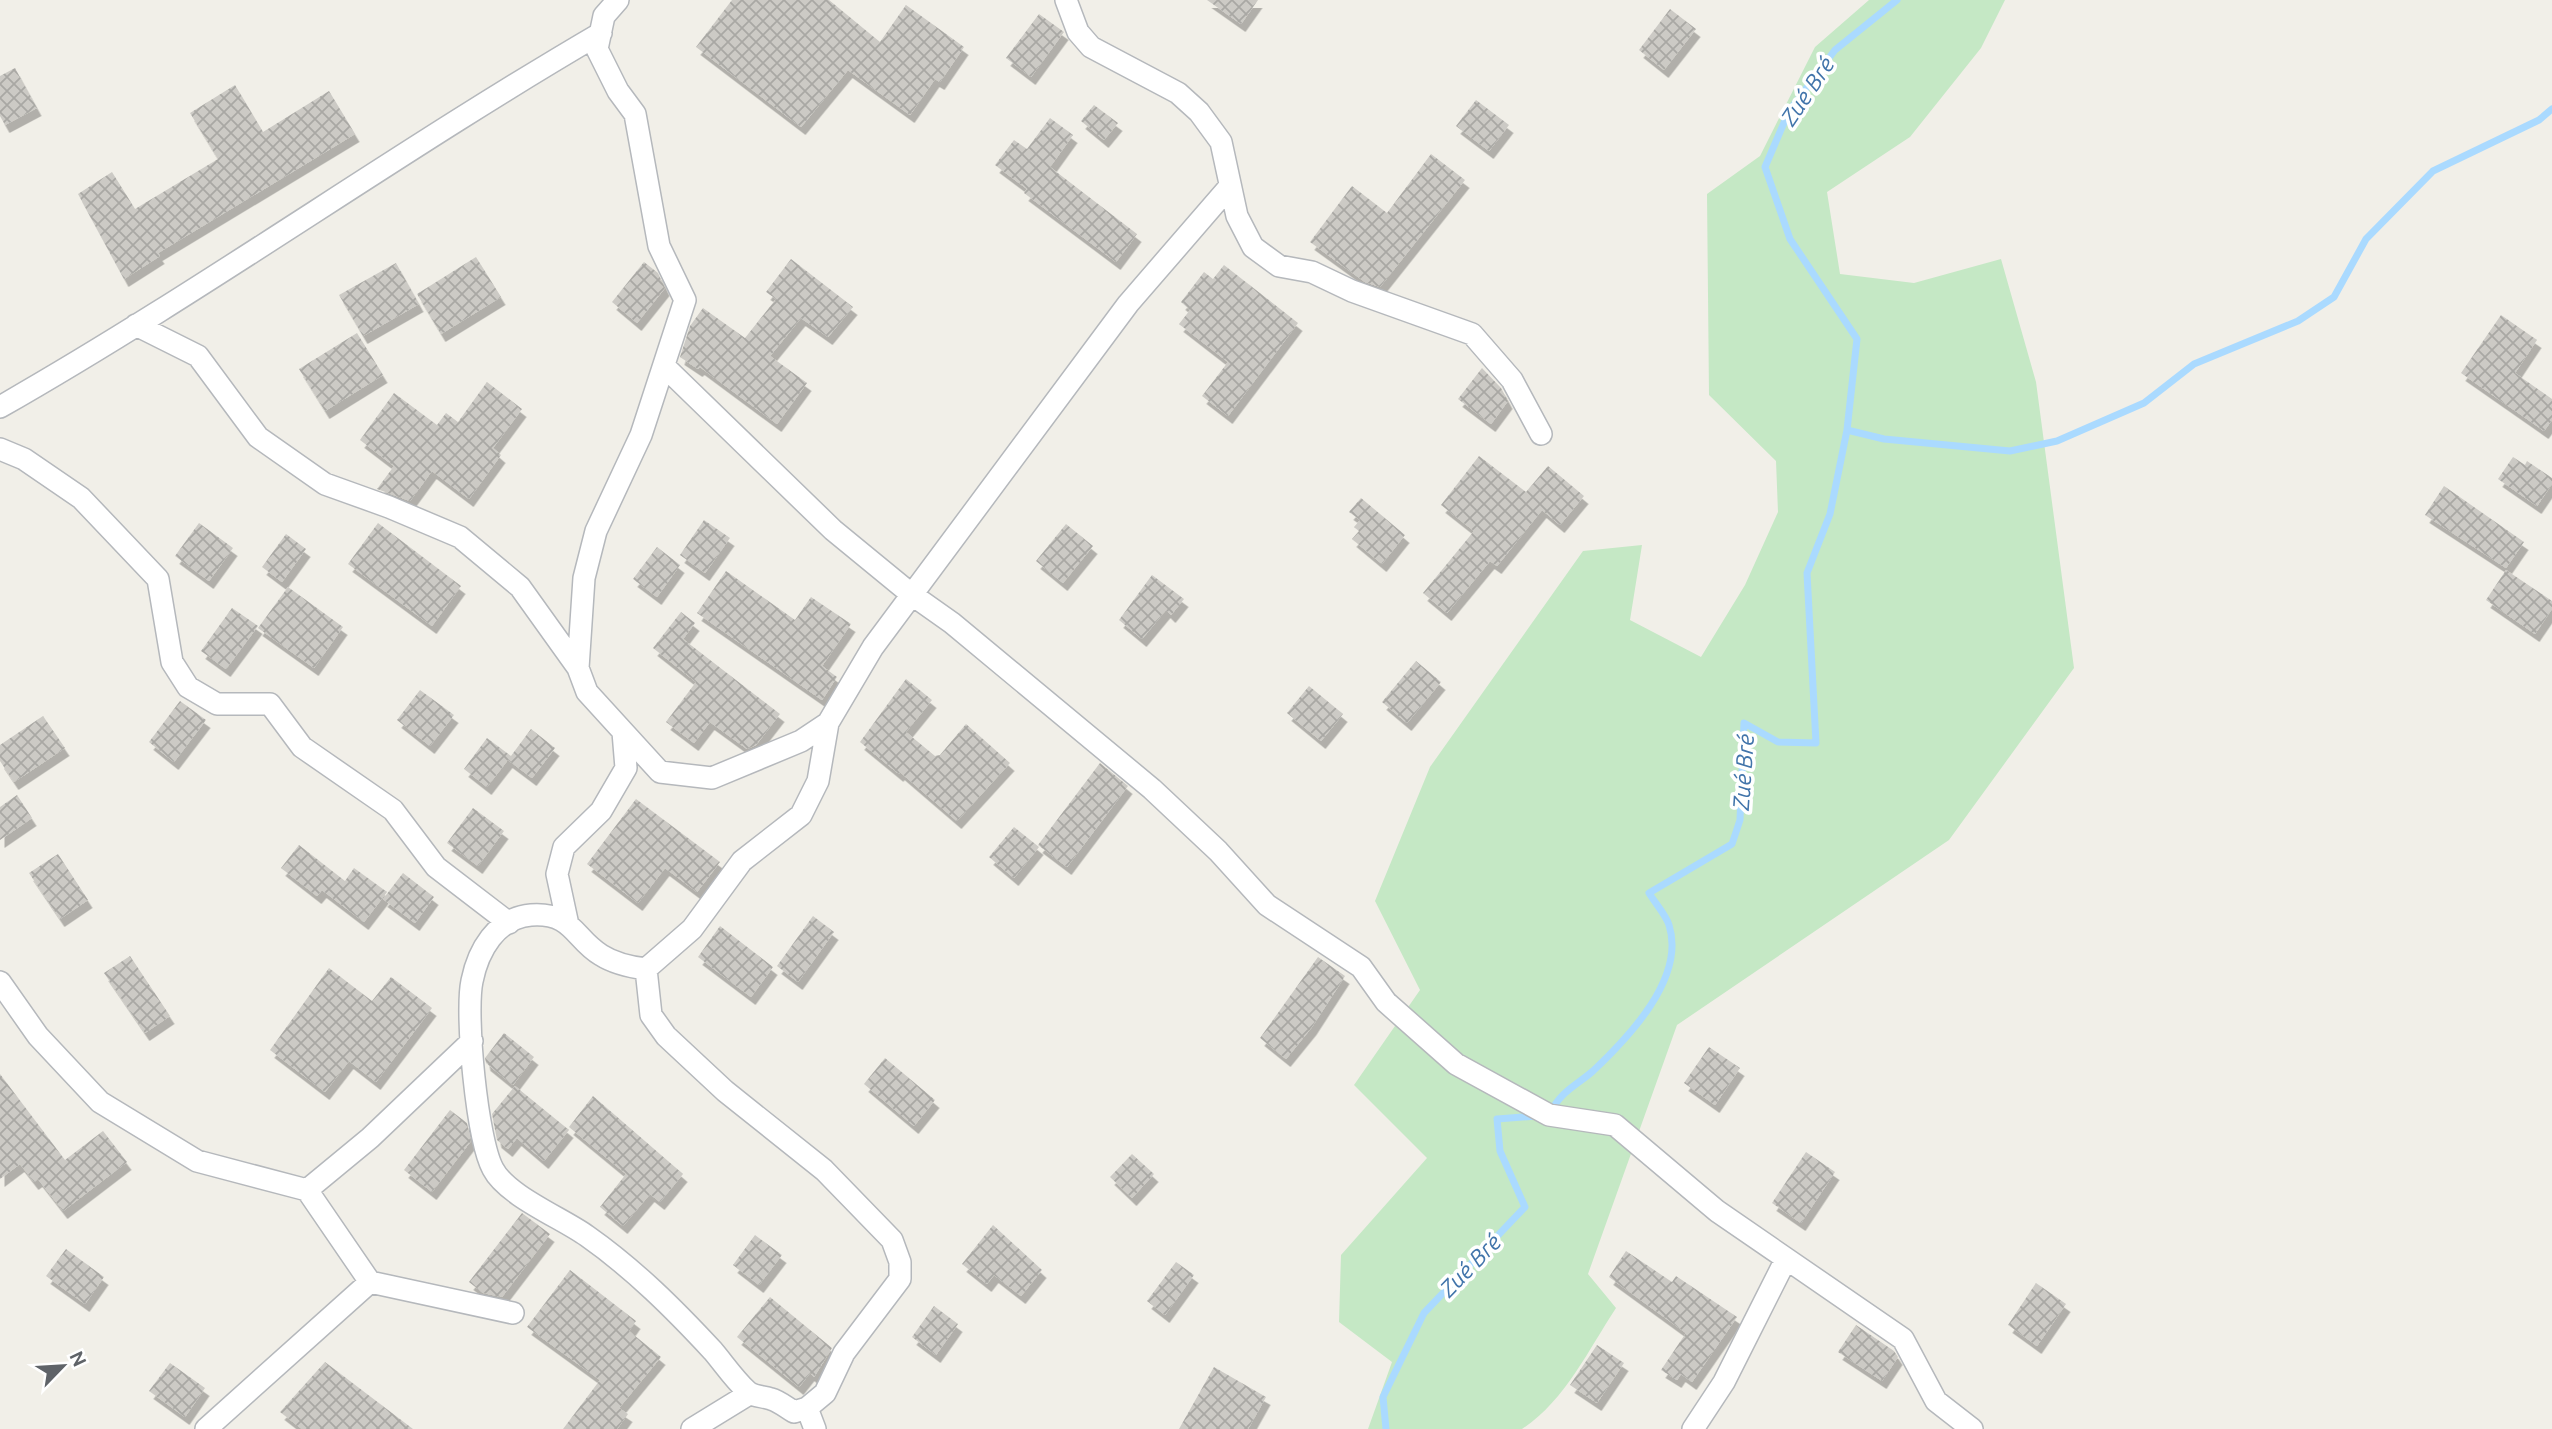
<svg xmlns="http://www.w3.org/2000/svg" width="2552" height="1429" viewBox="0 0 2552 1429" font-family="Ubuntu,sans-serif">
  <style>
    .grass { fill: #c5e8c5 }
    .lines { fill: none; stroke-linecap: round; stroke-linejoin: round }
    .stream { stroke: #aadaff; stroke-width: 7 }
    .building { fill: url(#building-cross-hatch); filter: url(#shadow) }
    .minor-casing { stroke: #b5b8bc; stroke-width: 24 }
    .minor { stroke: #fff; stroke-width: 21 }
    .labels { text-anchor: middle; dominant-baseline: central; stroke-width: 7; stroke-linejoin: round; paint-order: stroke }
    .water-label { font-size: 23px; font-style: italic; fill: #4174aa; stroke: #fff }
  </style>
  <defs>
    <pattern id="building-cross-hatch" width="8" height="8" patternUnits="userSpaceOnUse" patternTransform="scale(1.75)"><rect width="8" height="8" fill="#cccac5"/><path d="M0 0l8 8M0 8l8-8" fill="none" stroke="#a9a8a4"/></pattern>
    <filter id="shadow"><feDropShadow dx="4.5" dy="8" stdDeviation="0" flood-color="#0004"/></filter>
  </defs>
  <rect width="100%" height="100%" fill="#f1efe8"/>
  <path class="grass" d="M 1869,0 L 2005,0 L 1981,48 L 1910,137 L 1827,192 L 1840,274 L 1914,283 L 2001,259 L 2036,382 L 2074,668 L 1949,840 L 1677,1025 L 1588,1274 L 1616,1308 C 1589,1349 1564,1402 1522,1429 L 1368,1429 L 1392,1362 L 1339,1322 L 1341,1255 L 1427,1158 L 1354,1085 L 1420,990 L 1375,901 L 1430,767 L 1583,551 L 1642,545 L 1630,620 L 1701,657 L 1745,585 L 1778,512 L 1776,461 L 1709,395 L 1707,194 L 1760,156 L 1815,47 Z"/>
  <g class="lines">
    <path class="stream" d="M 1847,430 L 1884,439 L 2010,451 L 2057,441 L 2144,403 L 2194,364 L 2298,321 L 2334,297 L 2366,239 L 2433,171 L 2539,120 L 2552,109
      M 1551,1112 C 1560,1092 1577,1085 1593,1071 C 1628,1038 1686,978 1669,925 C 1666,915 1655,903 1649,893 L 1732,844 L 1740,820 L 1744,723 L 1778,742 L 1816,743 L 1807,573 L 1830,514 L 1847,430 L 1857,339 L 1790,239 L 1765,167 L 1789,111 L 1835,50 L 1897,0
      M 1386,1429 L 1383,1397 L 1424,1313 L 1525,1207 L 1500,1151 L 1497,1119 L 1537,1116"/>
  </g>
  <path class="building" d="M 732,0 L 829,0 L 880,42 L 906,5 L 964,47 L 940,82 L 935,79 L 910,115 L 848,70 L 801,127 L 696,47 Z
    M 1207,0 L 1258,0 L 1241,24 Z
    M 1670,9 L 1696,29 L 1664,70 L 1639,50 Z
    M 1039,14 L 1064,32 L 1031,77 L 1006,58 Z
    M 15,68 L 37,108 L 5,125 L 0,116 L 0,76 Z
    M 235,85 L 263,132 L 329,91 L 355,134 L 158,253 L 160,256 L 124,279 L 78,194 L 112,172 L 135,209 L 218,159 L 190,113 Z
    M 1476,100 L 1509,125 L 1489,151 L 1456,126 Z
    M 1094,105 L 1118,123 L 1104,140 L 1081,121 Z
    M 1050,118 L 1073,135 L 1050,167 L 1137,234 L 1116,262 L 1024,193 L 1027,189 L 995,165 L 1014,140 L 1027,149 Z
    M 1431,154 L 1465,180 L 1380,287 L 1365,282 L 1310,242 L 1352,186 L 1387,213 Z
    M 476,257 L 501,297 L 441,334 L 417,294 Z
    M 791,259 L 853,307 L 828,337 L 801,318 L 770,356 L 807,383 L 777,424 L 700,367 L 698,369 L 680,357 L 690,326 L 703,308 L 745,338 L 776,299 L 766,292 Z
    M 644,262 L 658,273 L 665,288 L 637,323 L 612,302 Z
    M 396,263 L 419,304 L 363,336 L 339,295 Z
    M 1224,265 L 1298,323 L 1228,416 L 1202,396 L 1228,362 L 1179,324 L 1190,310 L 1181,302 L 1204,272 L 1213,279 Z
    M 2501,315 L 2537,340 L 2515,373 L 2552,399 L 2552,420 L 2544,431 L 2461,373 Z
    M 357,333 L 383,375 L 325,411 L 299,369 Z
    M 1482,368 L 1501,388 L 1508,401 L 1491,424 L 1458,399 Z
    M 487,382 L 522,409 L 493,448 L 501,455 L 469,499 L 432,471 L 410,501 L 377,489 L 394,466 L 360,440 L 394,393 L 437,425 L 446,413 L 458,422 Z
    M 1479,456 L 1526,492 L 1548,466 L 1584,496 L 1560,525 L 1542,510 L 1497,566 L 1490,561 L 1447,613 L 1423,593 L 1474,531 L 1441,505 Z
    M 2513,457 L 2525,465 L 2527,461 L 2552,478 L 2552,484 L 2537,506 L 2498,479 Z
    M 2444,486 L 2524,542 L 2506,568 L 2425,515 Z
    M 1361,498 L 1405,535 L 1382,564 L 1352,539 L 1359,531 L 1354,527 L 1360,520 L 1349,512 Z
    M 704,520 L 730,538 L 705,573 L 680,555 Z
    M 199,523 L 233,548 L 209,581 L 175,556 Z
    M 378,523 L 461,586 L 432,626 L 348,564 Z
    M 1066,524 L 1093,546 L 1063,583 L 1036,561 Z
    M 286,534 L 306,549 L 282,582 L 262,567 Z
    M 657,547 L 680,565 L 657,597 L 633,579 Z
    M 2506,570 L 2552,601 L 2552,609 L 2535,634 L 2486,600 Z
    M 726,571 L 795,620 L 811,597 L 851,624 L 822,666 L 837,677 L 822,700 L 697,613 Z
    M 1152,575 L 1184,599 L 1171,615 L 1166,610 L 1142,639 L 1119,620 Z
    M 288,587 L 343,627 L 314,668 L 258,628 Z
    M 232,608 L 258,626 L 226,669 L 201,651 Z
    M 681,612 L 695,623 L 683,639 L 780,714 L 756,745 L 747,749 L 710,722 L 694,743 L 666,722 L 696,682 L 653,648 Z
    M 1416,661 L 1441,682 L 1407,723 L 1382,702 Z
    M 906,679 L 932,700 L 906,732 L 935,756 L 940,755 L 966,724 L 1010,763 L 957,821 L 900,772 L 899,774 L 860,742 Z
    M 1309,686 L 1343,714 L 1321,741 L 1287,713 Z
    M 420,690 L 454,715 L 430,746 L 397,720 Z
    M 180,701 L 206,720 L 174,762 L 149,742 Z
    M 43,716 L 65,748 L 14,782 L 0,761 L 0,745 Z
    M 531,729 L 555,748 L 532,778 L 508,760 Z
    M 487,738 L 511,756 L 487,787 L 464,769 Z
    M 1100,763 L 1128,786 L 1067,867 L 1038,845 Z
    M 17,795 L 32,818 L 0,840 L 0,807 Z
    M 636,799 L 720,862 L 697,892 L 665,868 L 638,903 L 587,864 Z
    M 473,808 L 504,831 L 478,866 L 447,843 Z
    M 1014,827 L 1039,847 L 1014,878 L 989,857 Z
    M 299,845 L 345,881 L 354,868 L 387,892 L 364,922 L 322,890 L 317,896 L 281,868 Z
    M 58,854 L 88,900 L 60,919 L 29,873 Z
    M 403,873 L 434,897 L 415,923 L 383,899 Z
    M 813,916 L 834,932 L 798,982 L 777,966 Z
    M 720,926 L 773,967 L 751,997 L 698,957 Z
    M 130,956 L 170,1016 L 145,1033 L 104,973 Z
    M 1318,957 L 1345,976 L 1312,1027 L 1286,1059 L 1260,1038 Z
    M 329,968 L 372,1001 L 391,977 L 432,1008 L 376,1082 L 349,1061 L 325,1092 L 270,1050 Z
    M 504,1033 L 534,1057 L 513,1085 L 486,1063 L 485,1058 Z
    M 1709,1047 L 1740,1068 L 1715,1105 L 1684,1083 Z
    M 885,1058 L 935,1100 L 914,1126 L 864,1084 Z
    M 0,1074 L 65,1160 L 103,1131 L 127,1162 L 63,1211 L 38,1179 L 34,1182 L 20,1164 L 0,1179 Z
    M 515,1086 L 569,1130 L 544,1161 L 517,1138 L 508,1149 L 497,1140 L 492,1114 Z
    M 593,1096 L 683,1174 L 660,1202 L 650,1194 L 623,1226 L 600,1207 L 626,1174 L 569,1127 Z
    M 450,1110 L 467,1123 L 471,1141 L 432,1192 L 404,1170 Z
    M 1806,1152 L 1835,1172 L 1801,1223 L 1772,1203 Z
    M 1132,1154 L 1154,1174 L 1132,1198 L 1110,1177 Z
    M 522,1213 L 550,1234 L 502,1297 L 483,1293 L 469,1282 Z
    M 993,1225 L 1042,1270 L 1021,1296 L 994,1275 L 987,1284 L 962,1264 Z
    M 755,1235 L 782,1255 L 759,1285 L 733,1265 Z
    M 66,1249 L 104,1277 L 85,1304 L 46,1276 Z
    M 1626,1251 L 1672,1282 L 1676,1276 L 1737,1317 L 1692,1382 L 1681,1374 L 1677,1380 L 1661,1370 L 1686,1333 L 1609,1277 Z
    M 1176,1262 L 1194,1275 L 1165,1315 L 1147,1301 Z
    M 570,1270 L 636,1321 L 629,1331 L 661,1357 L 619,1408 L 628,1414 L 617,1429 L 563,1429 L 600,1380 L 527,1327 Z
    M 2036,1283 L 2066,1304 L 2037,1346 L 2008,1325 Z
    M 770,1297 L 832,1348 L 814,1377 L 810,1373 L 799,1387 L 737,1337 Z
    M 934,1306 L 958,1324 L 936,1355 L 912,1337 Z
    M 1856,1325 L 1894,1351 L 1898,1357 L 1882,1381 L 1838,1352 Z
    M 1597,1345 L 1624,1363 L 1597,1403 L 1570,1385 Z
    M 325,1362 L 413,1429 L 302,1429 L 280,1412 Z
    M 170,1363 L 205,1388 L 185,1417 L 149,1391 Z
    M 1214,1367 L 1266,1397 L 1248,1429 L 1179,1429 Z"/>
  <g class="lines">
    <defs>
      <path id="minor" d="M 618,0 L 604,16 L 597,49 L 618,91 L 635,114 L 659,246 L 685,300 L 641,435 L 596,531 L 584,578 L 578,668 L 587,692 L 660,772 L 712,778 L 801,741 L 828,723
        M 1066,0 L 1078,32 L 1091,47 L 1178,93 L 1199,112 L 1221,142 L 1237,216 L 1253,247 L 1279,266 L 1312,272 L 1352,291 L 1472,334 L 1512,380 L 1541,434
        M 136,325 L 198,356 L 258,437 L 325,484 L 389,507 L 460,537 L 520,587 L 578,668
        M 664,366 L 833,530 L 911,594 L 952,623 L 1152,789 L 1218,851 L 1267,905 L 1361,967 L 1386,1002 L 1456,1064 L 1549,1115 L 1615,1125 L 1717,1211 L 1903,1339 L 1936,1401 L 1972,1429
        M 0,407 C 205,290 397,152 601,33
        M 0,449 L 24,459 L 81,498 L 158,579 L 172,662 L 188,687 L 217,704 L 270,704 L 302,747 L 393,810 L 436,867 L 509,923
        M 568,925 L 557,874 L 564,847 L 601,811 L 626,768 L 623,732
        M 646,969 L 651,1015 L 666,1036 L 725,1091 L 824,1170 L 892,1240 L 900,1262 L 900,1279 L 844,1353 L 825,1393 L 807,1408 L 794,1412 C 787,1408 779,1401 771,1399 C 763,1396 753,1397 747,1391 C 734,1379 724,1364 713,1351 C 674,1309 634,1269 587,1236 C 562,1218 507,1196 493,1169 C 477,1140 465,1014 472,981 C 478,951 496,918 531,915 C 573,912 574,939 601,955 C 615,964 630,967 646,969 L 692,929 L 742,861 L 801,815 L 818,781 L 828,723 L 873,647 L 1128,304 L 1230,186
        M 0,982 L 38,1036 L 100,1102 L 197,1161 L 307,1190 L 370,1282 L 513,1313
        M 307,1190 L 370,1138 L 472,1041
        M 807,1408 L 815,1429
        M 206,1429 L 370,1282
        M 692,1429 L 749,1394
        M 1693,1429 L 1724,1382 L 1786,1259"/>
    </defs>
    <use href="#minor" class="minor-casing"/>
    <use href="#minor" class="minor"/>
  </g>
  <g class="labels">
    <g class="water-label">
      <text transform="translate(1807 91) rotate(-56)">Zué Bré</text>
      <text transform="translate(1743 772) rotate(-86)">Zué Bré</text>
      <text transform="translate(1470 1265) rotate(-46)">Zué Bré</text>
    </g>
  </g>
  <g transform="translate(63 1366) rotate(65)" stroke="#ffffff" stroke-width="5" paint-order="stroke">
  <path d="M0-5L12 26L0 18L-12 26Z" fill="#5f6368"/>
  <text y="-10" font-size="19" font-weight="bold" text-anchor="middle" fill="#5f6368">N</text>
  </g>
</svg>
